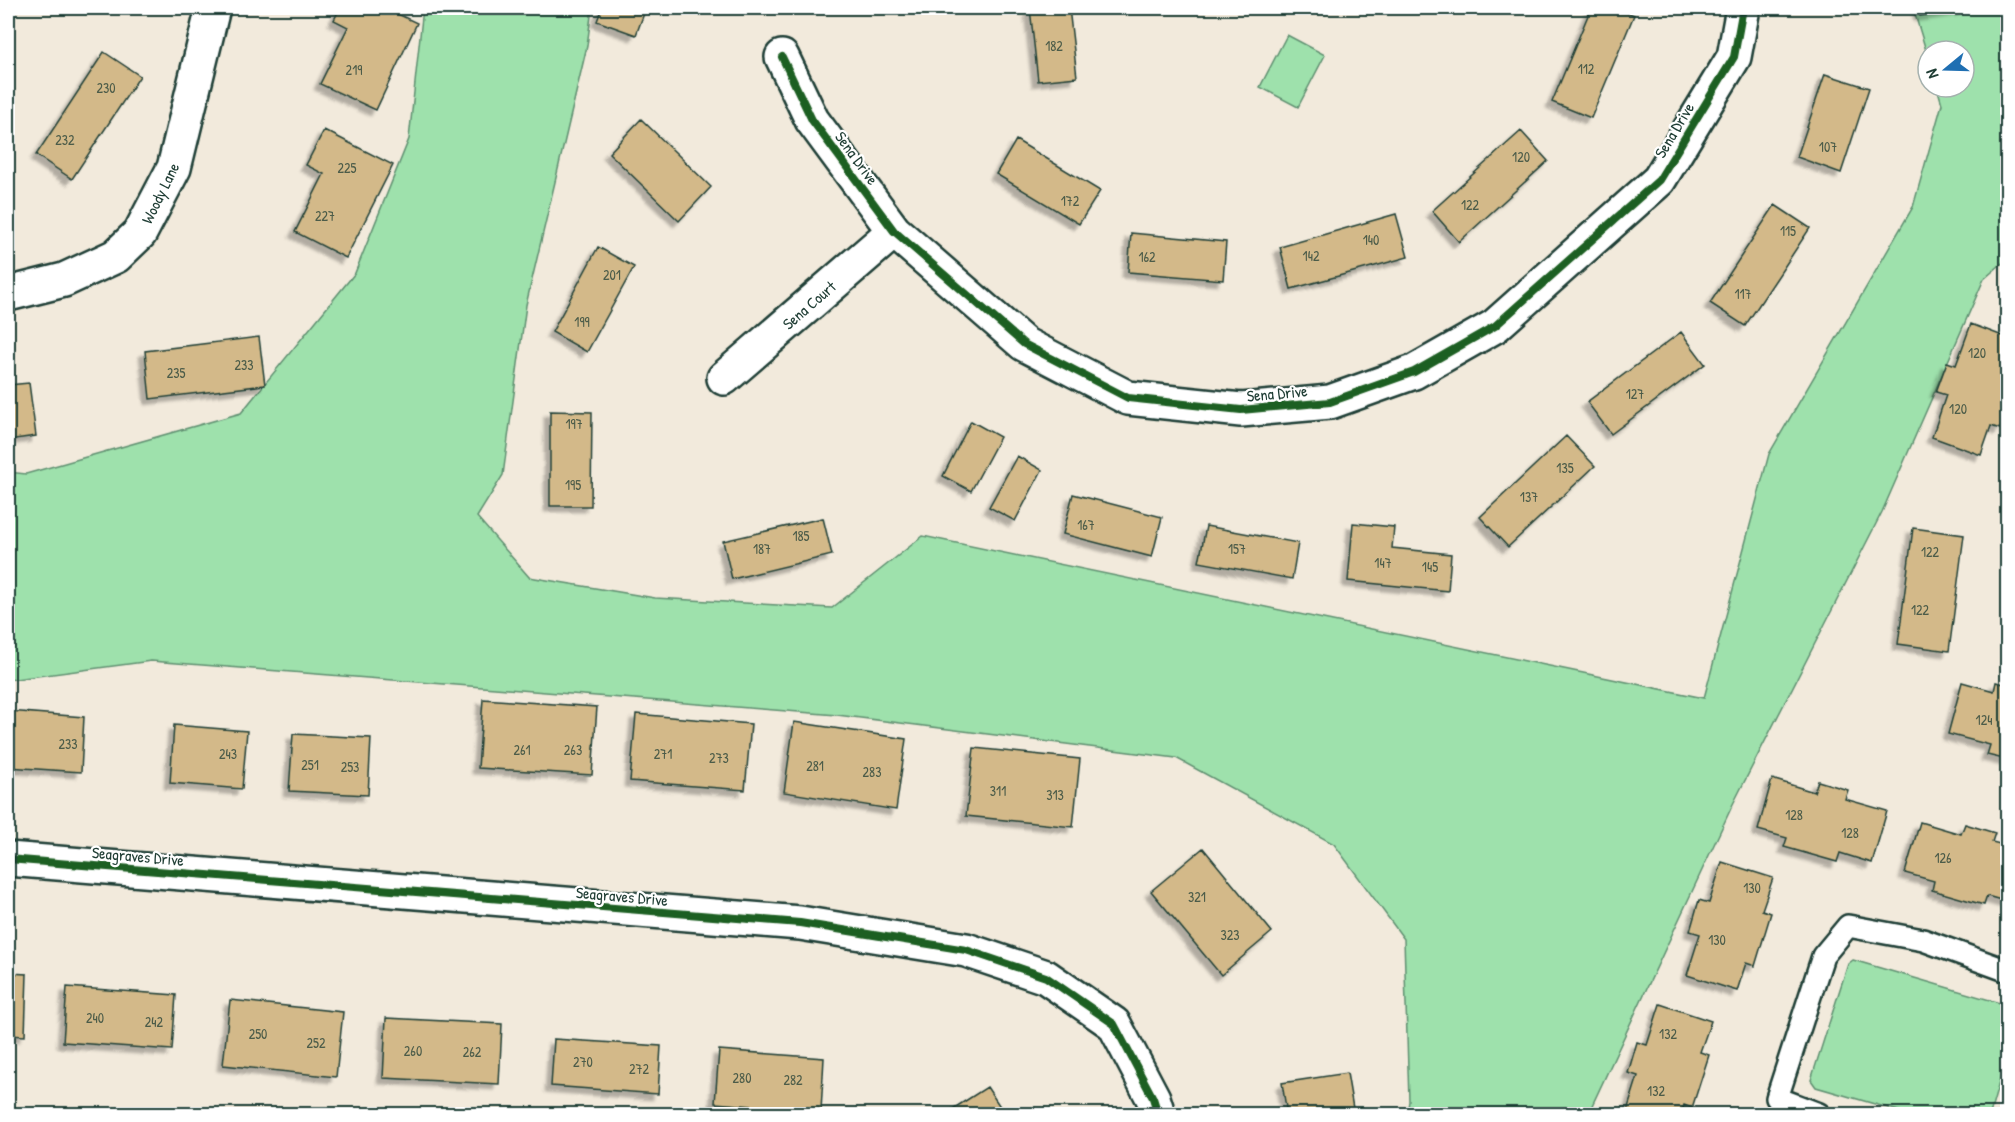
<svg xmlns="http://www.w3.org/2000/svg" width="2015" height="1122" viewBox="0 0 2015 1122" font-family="'Patrick Hand',sans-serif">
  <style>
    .green { fill: #9ee1ac; stroke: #5e8f70; stroke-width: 1.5 }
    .building { fill: #d3b989; stroke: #1f3d34; stroke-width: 1.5; filter: url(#shadow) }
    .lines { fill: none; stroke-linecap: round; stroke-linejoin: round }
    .lane-casing { stroke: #1f3d34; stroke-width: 26 }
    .street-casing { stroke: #1f3d34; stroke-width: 38 }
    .lane { stroke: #fff; stroke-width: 21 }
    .street { stroke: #fff; stroke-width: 33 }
    .cycleway-casing { stroke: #fff; stroke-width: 11 }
    .cycleway { stroke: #1b5e20; stroke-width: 8 }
    .labels { text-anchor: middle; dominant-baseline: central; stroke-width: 4.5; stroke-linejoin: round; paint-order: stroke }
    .number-label { font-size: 14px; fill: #4c5c49 }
    .street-label { font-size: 16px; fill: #1f3d34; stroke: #fff }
  </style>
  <defs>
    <filter id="shadow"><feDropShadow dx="-5.5" dy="5.5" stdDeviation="1.5" flood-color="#0004"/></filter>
  </defs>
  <rect width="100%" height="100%" fill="#f2eadc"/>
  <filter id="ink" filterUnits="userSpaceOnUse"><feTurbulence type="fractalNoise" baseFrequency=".0167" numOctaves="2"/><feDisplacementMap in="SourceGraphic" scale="12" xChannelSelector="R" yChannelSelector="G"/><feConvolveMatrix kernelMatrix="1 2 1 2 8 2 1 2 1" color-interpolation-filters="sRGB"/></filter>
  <g filter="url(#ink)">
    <path class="green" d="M 423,8 L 592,8 L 587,46 L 526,305 L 503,475 L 477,517 L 529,577 L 655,598 L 832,608 L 923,536 L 1704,698 L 1769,454 L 1913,207 L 1942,104 L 1937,87 L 1964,87 L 1964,51 L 1928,51 L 1928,57 L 1913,8 L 2007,8 L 2007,259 L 1984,279 L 1882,512 L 1733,804 L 1588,1114 L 1407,1114 L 1409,1101 L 1404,939 L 1334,844 L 1176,758 L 837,715 L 151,661 L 8,680 L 8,472 L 26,474 L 241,413 L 355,273 L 409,139 Z
      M 1287,35 L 1325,55 L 1298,107 L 1260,87 Z
      M 1853,960 L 2007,1005 L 2007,1055 L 1990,1114 L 1909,1114 L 1816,1087 L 1811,1080 L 1848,964 Z"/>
    <path class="building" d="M 340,8 L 385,8 L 417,23 L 376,110 L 320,84 L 348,27 L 334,20 Z
      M 602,8 L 646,8 L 636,35 L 597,21 Z
      M 1030,8 L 1069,8 L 1077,77 L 1038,81 Z
      M 1591,8 L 1616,8 L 1634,15 L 1591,118 L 1552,102 Z
      M 1918,8 L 1965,8 L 1965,9 L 1920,16 Z
      M 104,52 L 140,76 L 72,179 L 36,155 Z
      M 1825,74 L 1869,88 L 1841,173 L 1797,157 Z
      M 641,119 L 711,187 L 679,221 L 609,153 Z
      M 324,130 L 393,165 L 346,258 L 295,232 L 324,174 L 306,165 Z
      M 1521,131 L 1548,161 L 1459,242 L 1432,211 Z
      M 1016,140 L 1100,191 L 1079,224 L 996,174 Z
      M 1775,205 L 1810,228 L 1745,326 L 1710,303 Z
      M 1396,214 L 1408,257 L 1291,289 L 1280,247 Z
      M 1131,233 L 1226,242 L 1223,280 L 1128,272 Z
      M 598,247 L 634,267 L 587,352 L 552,332 Z
      M 1971,324 L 2008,338 L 2008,408 L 2000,429 L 1991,426 L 1981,455 L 1932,437 L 1946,395 L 1936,392 L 1947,362 L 1956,365 Z
      M 1681,332 L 1705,364 L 1611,434 L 1587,402 Z
      M 259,337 L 265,385 L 150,399 L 145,351 Z
      M 29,383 L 36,436 L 8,440 L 8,385 Z
      M 550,411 L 592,412 L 591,506 L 550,506 Z
      M 971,421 L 1000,437 L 971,491 L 943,476 Z
      M 1566,436 L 1595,466 L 1508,547 L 1480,517 Z
      M 1017,456 L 1042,470 L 1015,521 L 989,507 Z
      M 1073,494 L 1162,517 L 1152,557 L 1063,534 Z
      M 823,518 L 832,555 L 732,579 L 723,541 Z
      M 1353,523 L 1394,527 L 1392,548 L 1451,554 L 1448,591 L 1348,581 Z
      M 1206,526 L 1298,543 L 1292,579 L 1199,562 Z
      M 1913,528 L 1964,535 L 1949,651 L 1898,644 Z
      M 1962,682 L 1994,691 L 1996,682 L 2008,685 L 2008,760 L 1987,755 L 1990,745 L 1948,734 Z
      M 483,699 L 597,707 L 592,775 L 478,768 Z
      M 8,711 L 84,717 L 81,772 L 8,767 Z
      M 636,714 L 751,724 L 745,790 L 630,781 Z
      M 794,722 L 906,739 L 896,810 L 784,792 Z
      M 174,725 L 247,731 L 242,789 L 170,783 Z
      M 293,734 L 371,738 L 368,795 L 289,791 Z
      M 974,748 L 1080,759 L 1073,827 L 966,816 Z
      M 1772,779 L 1814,792 L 1818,781 L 1848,790 L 1845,799 L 1887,811 L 1872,863 L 1840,853 L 1837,862 L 1784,847 L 1787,838 L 1758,830 Z
      M 1920,822 L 1961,834 L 1965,824 L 1995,833 L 1992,842 L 2008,846 L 2008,902 L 1987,896 L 1984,905 L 1932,890 L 1934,881 L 1905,873 Z
      M 1203,848 L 1272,932 L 1221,975 L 1151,891 Z
      M 1722,862 L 1773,878 L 1762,910 L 1771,913 L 1755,966 L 1746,963 L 1737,991 L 1687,975 L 1700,934 L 1690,931 L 1699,900 L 1709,903 Z
      M 8,973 L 27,974 L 25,1036 L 8,1035 Z
      M 67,987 L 176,995 L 172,1050 L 63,1042 Z
      M 230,1000 L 343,1012 L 336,1077 L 223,1065 Z
      M 1660,1004 L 1711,1021 L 1700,1052 L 1709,1055 L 1692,1108 L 1684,1105 L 1681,1114 L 1626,1114 L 1638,1076 L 1628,1073 L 1637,1042 L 1647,1045 Z
      M 386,1018 L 502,1024 L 499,1084 L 383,1078 Z
      M 554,1039 L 661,1046 L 658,1094 L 551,1086 Z
      M 719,1050 L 824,1058 L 821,1111 L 715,1103 Z
      M 1347,1073 L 1354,1114 L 1287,1114 L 1282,1083 Z
      M 987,1087 L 1005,1114 L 950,1114 L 948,1112 Z"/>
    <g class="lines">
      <defs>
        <path id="lane" d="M 1819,1114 L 1777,1098 L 1823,956 L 1848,926 L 1923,940 L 2008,971"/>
        <path id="street" d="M 782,57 L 812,120 L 894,231 L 1024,344 L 1128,398 L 1241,410 L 1330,402 L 1414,372 L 1495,326 L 1659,180 L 1734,57 L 1743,8
          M 8,294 L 64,280 L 116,256 L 140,233 L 174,168 L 213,8
          M 724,378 L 894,231
          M 8,859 L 800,923 L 966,950 L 1046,977 L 1114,1024 L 1153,1098 L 1158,1114"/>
      </defs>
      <use href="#lane" class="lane-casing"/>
      <use href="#street" class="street-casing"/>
      <use href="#lane" class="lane"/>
      <use href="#street" class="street"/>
      <defs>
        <path id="cycleway" d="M 782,57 L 812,120 L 894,231 L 1024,344 L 1128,398 L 1241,410 L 1330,402 L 1414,372 L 1495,326 L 1659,180 L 1734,57 L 1743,8
          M 8,859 L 800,923 L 966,950 L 1046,977 L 1114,1024 L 1153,1098 L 1158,1114"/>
      </defs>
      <use href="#cycleway" class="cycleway-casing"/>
      <use href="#cycleway" class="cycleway"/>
    </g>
  </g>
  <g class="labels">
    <g class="number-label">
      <text x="1054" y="45">182</text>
      <text x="1586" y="68">112</text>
      <text x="354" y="69">219</text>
      <text x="106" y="87">230</text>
      <text x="65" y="139">232</text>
      <text x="1828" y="146">107</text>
      <text x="1521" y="156">120</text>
      <text x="347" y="167">225</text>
      <text x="1070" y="200">172</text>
      <text x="1470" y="204">122</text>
      <text x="325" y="215">227</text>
      <text x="1788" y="230">115</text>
      <text x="1371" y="239">140</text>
      <text x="1311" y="255">142</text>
      <text x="1147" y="256">162</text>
      <text x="612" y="274">201</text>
      <text x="1743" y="293">117</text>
      <text x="582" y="321">199</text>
      <text x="1977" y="352">120</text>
      <text x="244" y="364">233</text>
      <text x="176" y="372">235</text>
      <text x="1635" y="393">127</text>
      <text x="1958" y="408">120</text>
      <text x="574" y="423">197</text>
      <text x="1565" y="467">135</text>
      <text x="573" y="484">195</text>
      <text x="1529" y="496">137</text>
      <text x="1086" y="524">167</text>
      <text x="801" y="535">185</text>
      <text x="762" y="548">187</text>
      <text x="1237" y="548">157</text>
      <text x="1930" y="551">122</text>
      <text x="1383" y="562">147</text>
      <text x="1430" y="566">145</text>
      <text x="1920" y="609">122</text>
      <text x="1984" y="719">124</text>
      <text x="68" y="743">233</text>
      <text x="522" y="749">261</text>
      <text x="573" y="749">263</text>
      <text x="228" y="753">243</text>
      <text x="663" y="753">271</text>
      <text x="719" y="757">273</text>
      <text x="310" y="764">251</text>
      <text x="815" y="765">281</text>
      <text x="350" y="766">253</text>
      <text x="872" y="771">283</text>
      <text x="998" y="790">311</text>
      <text x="1055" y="794">313</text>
      <text x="1794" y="814">128</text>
      <text x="1850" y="832">128</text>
      <text x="1943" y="857">126</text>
      <text x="1752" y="887">130</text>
      <text x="1197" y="896">321</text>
      <text x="1230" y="934">323</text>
      <text x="1717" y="939">130</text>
      <text x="95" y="1017">240</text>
      <text x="154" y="1021">242</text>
      <text x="258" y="1033">250</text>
      <text x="1668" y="1033">132</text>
      <text x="316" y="1042">252</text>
      <text x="413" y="1050">260</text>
      <text x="472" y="1051">262</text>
      <text x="583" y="1061">270</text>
      <text x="639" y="1068">272</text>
      <text x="742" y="1077">280</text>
      <text x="793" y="1079">282</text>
      <text x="1656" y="1090">132</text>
    </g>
    <g class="street-label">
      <text transform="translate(1674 130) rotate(-59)">Sena Drive</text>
      <text transform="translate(857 158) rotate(54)">Sena Drive</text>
      <text transform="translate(160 193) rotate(-64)">Woody Lane</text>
      <text transform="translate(809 305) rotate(-41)">Sena Court</text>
      <text transform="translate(1277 393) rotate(-5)">Sena Drive</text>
      <text transform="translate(138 856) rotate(5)">Seagraves Drive</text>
      <text transform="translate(622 896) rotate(5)">Seagraves Drive</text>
    </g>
  </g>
  <rect width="2015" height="1122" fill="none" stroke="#fff" stroke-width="30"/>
  <rect x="15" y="15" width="1985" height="1092" fill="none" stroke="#1f3d34" stroke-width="2" filter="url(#ink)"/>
  <g transform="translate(1946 69) rotate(251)"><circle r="28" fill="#ffffff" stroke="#a5b1ae" stroke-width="1.5"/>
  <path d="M0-4.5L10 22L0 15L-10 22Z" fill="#1f6fb2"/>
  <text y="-9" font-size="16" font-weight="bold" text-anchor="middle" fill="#1f3d34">N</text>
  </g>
</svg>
